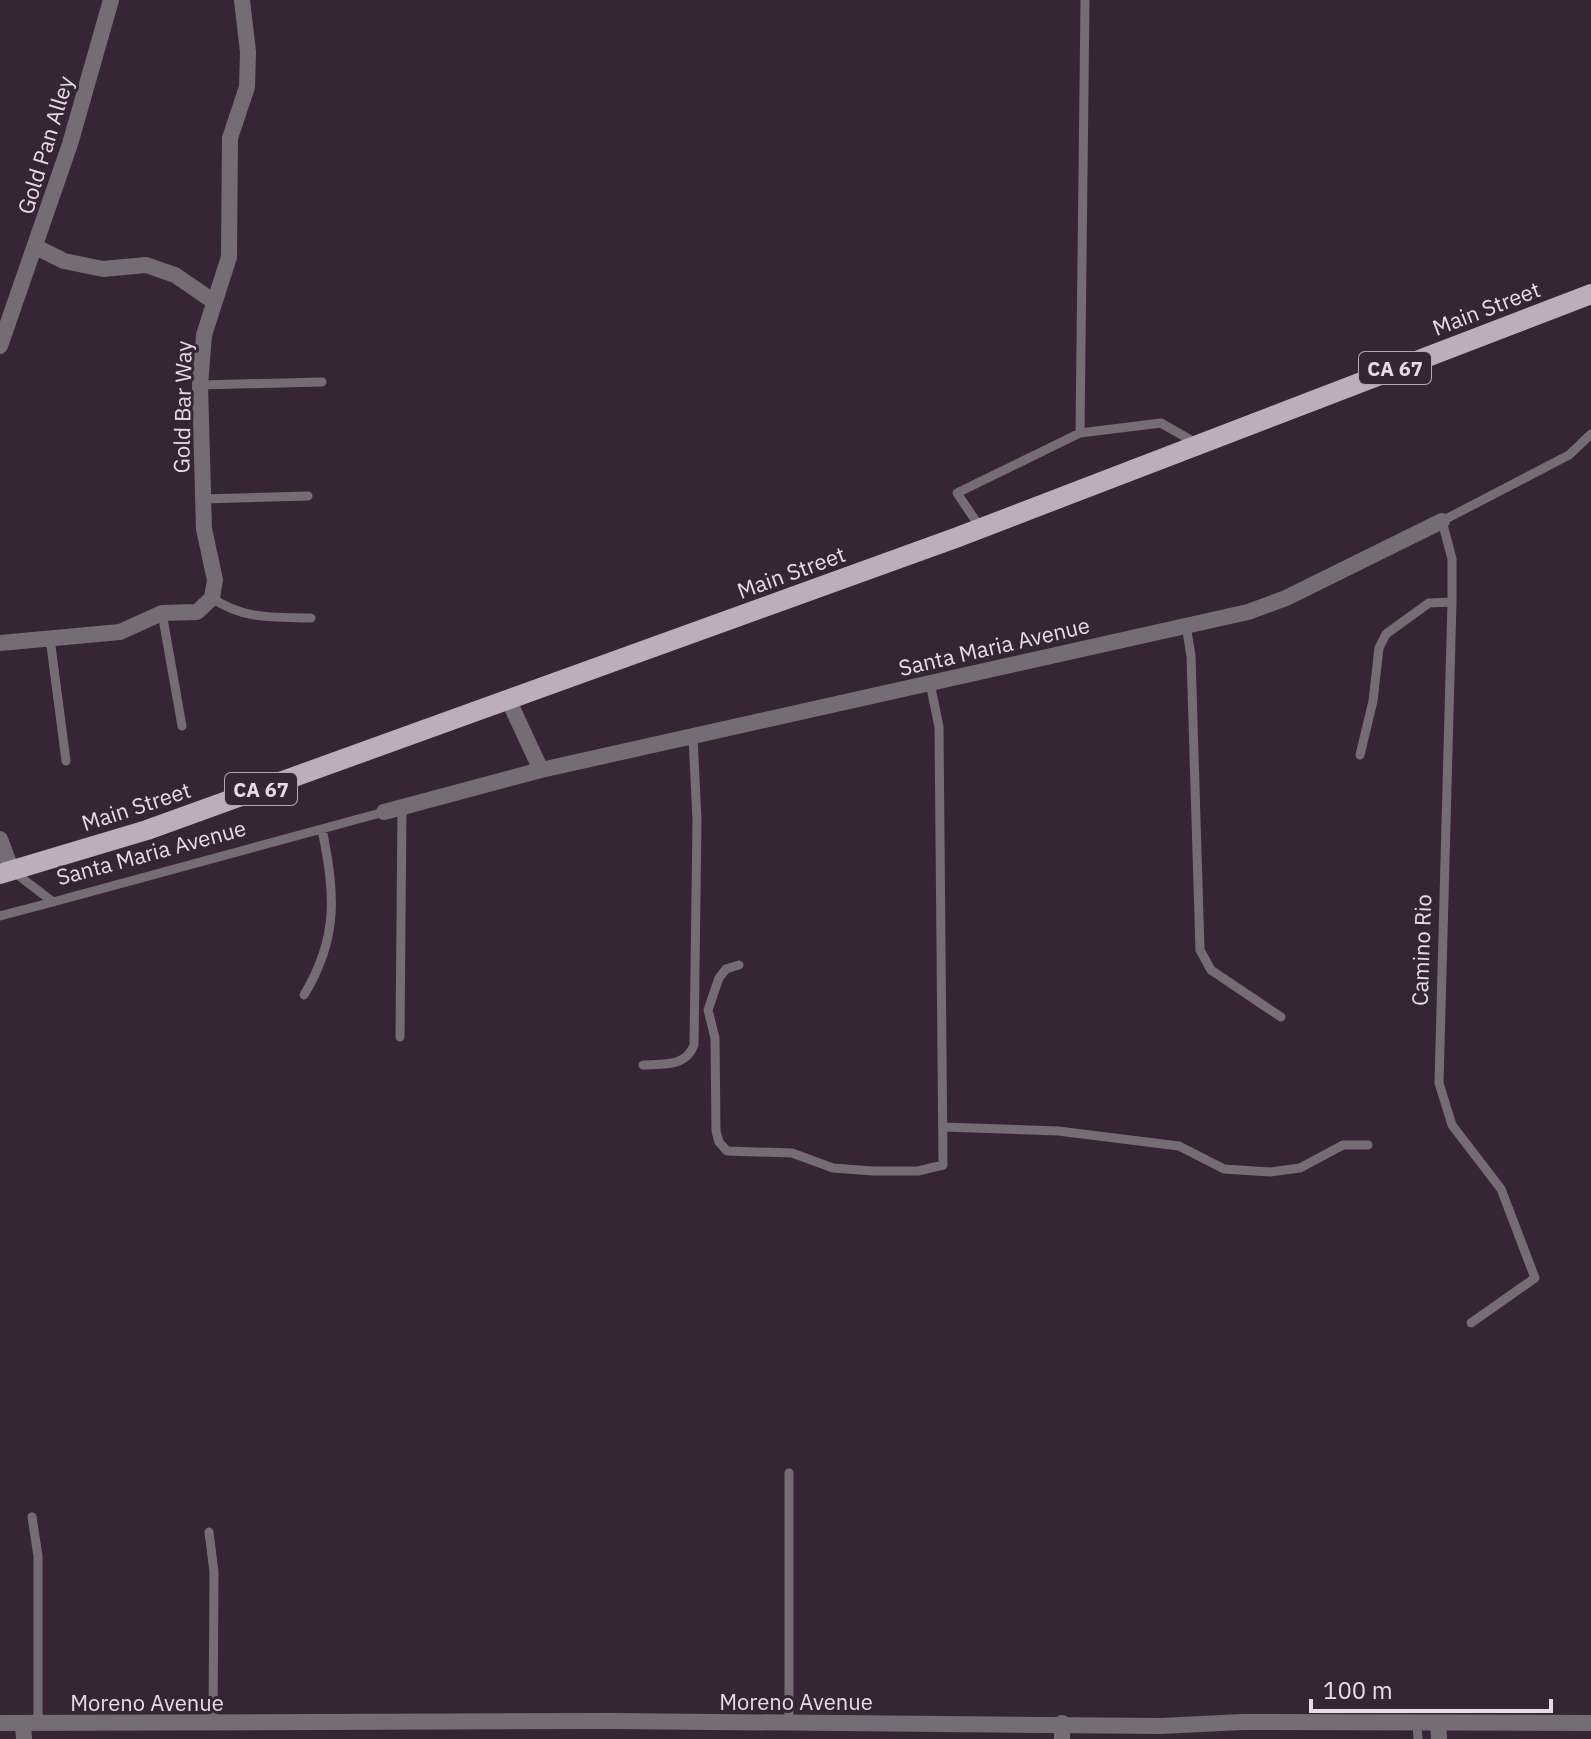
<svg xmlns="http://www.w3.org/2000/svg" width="1591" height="1739" viewBox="0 0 1591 1739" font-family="'IBM Plex Sans',sans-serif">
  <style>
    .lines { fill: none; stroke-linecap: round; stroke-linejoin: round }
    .service { stroke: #756d74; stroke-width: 9 }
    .minor { stroke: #756d74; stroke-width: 16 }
    .tertiary { stroke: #756d74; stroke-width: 16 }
    .primary { stroke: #beadbd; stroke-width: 20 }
    .labels { text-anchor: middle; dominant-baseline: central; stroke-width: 6; stroke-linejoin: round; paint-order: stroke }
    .shield { fill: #362635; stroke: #b3a6b2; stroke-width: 2 }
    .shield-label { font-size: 20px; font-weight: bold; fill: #e8dde7 }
    .street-label { font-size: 22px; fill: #e8dde7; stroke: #362635 }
  </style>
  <rect width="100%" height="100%" fill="#362635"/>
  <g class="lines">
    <path class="service" d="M 200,385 L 322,382
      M 1080,433 L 1085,0
      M 202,499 L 308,496
      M 980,527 L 957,493 L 1080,433 L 1161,423 L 1196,443
      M 212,598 C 244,620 274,617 311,618
      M 162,613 L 182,726
      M 1186,625 L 1191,656 L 1200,950 L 1211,970 L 1281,1017
      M 50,638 L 66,761
      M 1360,755 L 1373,701 L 1379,648 L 1386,634 L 1429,603 L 1452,602
      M 14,872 L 53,902 L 384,812
      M 0,916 L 53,902
      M 739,965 L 726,969 L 719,978 L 708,1010 L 715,1038 L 716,1131 L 719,1142 L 727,1151 L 792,1153 L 833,1168 L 873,1171 L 918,1171 L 943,1165 L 939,727 L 930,683
      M 304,995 C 339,937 335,894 322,829
      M 400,1037 L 402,808
      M 643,1065 C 664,1064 686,1067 694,1045 L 697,820 L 693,737
      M 943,1127 L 1058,1131 L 1179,1146 L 1224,1169 L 1270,1172 L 1300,1168 L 1343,1145 L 1368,1145
      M 1471,1323 L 1535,1278 L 1501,1189 L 1452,1125 L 1439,1083 L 1452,602 L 1452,559 L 1442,521 L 1569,455 L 1591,434
      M 32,1517 L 38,1556 L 38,1725
      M 209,1532 L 214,1572 L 213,1723
      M 789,1722 L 789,1473
      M 1417,1723 L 1418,1739"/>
    <path class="minor" d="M 36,247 L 64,261 L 103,269 L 146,265 L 175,275 L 213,301
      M 0,346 L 70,144 L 111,0
      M 0,643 L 120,632 L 162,613 L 197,612 L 212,598 L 215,580 L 204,529 L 200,385 L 204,335 L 229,257 L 230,138 L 247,87 L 248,52 L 242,0
      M 508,699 L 541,770
      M 384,812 L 541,770 L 1248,612 L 1286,598 L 1442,521
      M 0,839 L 12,871
      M 1062,1723 L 1062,1739
      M 1438,1723 L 1439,1739
      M 23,1724 L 24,1739"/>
    <path class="tertiary" d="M 0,1723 L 611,1721 L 1161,1726 L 1242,1722 L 1591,1723"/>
    <path class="primary" d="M 0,874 L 147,830 L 958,537 L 1591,294"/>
  </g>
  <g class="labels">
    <g class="shield">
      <rect x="1359" y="352" width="72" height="32" rx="6"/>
      <rect x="225" y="773" width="72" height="32" rx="6"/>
    </g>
    <g class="shield-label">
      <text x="1395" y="368">CA 67</text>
      <text x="261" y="789">CA 67</text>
    </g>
    <g class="street-label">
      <text transform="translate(45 145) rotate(-73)">Gold Pan Alley</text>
      <text transform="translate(1486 308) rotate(-21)">Main Street</text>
      <text transform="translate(182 407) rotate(-89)">Gold Bar Way</text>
      <text transform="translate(791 572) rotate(-20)">Main Street</text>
      <text transform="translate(994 646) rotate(-13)">Santa Maria Avenue</text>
      <text transform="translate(136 806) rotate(-18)">Main Street</text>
      <text transform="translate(151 852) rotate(-15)">Santa Maria Avenue</text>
      <text transform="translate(1421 950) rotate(-88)">Camino Rio</text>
      <text x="796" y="1701">Moreno Avenue</text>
      <text x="147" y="1702">Moreno Avenue</text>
    </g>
  </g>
  <path d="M1311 1699v12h240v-12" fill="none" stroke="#e8dde7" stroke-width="4"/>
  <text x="1323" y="1699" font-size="24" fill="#e8dde7" stroke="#362635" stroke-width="6" paint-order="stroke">100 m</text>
</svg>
